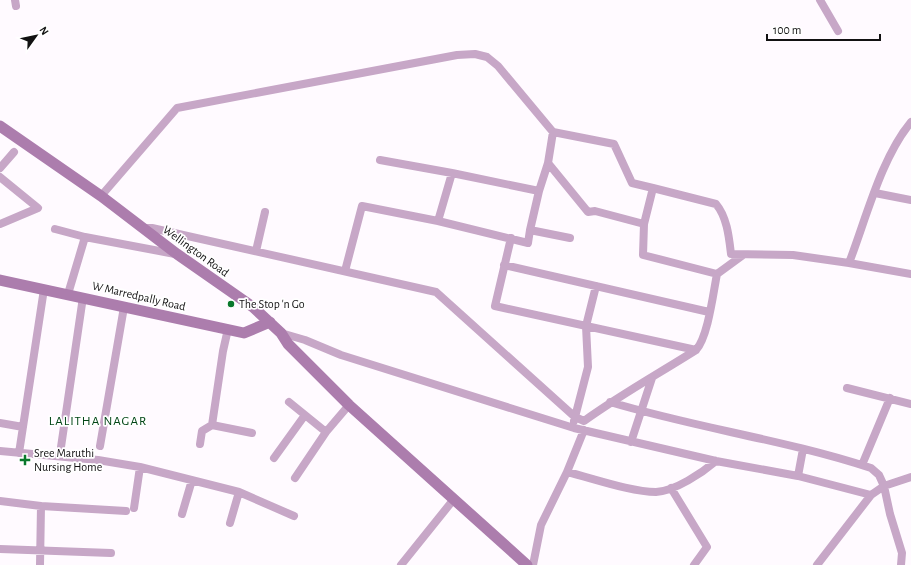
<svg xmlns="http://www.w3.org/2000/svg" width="911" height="565" viewBox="0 0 911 565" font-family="'Alegreya Sans',sans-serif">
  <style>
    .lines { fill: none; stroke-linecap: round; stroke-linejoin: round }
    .street { stroke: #c7a7c7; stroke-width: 8 }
    .secondary { stroke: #ac7dad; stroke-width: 11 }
    .poi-dot { fill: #09782c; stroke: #fff; stroke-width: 1.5 }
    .labels { text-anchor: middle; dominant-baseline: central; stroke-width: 3.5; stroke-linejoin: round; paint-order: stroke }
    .street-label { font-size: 12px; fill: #121112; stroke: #fff }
    .poi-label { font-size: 12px; fill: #121112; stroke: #fff; text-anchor: start }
    .neighbourhood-label { font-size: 13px; letter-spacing: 1px; fill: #024616; stroke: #fff }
  </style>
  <rect width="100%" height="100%" fill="#fffaff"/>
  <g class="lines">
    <path class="street" d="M 15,0 L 16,6
      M 820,0 L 838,31
      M 380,160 L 452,173 L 539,191
      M 548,163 L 539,191 L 530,230 L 570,238
      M 0,168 L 14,152
      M 0,177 L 38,208 L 0,224
      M 653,188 L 716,204 C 727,217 729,237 731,254 L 793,255 L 849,263 L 911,274
      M 875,193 L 911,200
      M 101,196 L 177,108 L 457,55 L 475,54 L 487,57 L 498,66 L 553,132 L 614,144 L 632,183 L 653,188 L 644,224 L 595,211 L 588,212 L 548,163 L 553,132
      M 438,221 L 452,173
      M 644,224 L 643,255 L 717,274
      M 144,228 L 152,228 L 436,292 L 575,417 L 588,367 L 586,326 L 596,286
      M 55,229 L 85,237 L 68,294
      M 85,237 L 175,254
      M 511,238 L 495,306 L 696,350
      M 256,251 L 265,212
      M 849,263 C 866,219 881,158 911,122
      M 504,265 L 709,312
      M 345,271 L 362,206 L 438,221 L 528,243 L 530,230
      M 281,333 L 305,340 L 341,355 L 574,428 L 716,461 L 798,476 L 871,495 L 884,486 L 911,477
      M 847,388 L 911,404
      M 289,402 L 326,432
      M 610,402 C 696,428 786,440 871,468 L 879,475 L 884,486 L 890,514 L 902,553 L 901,565
      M 574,421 L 575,417 L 584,421 C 620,395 658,374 696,350 C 708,337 713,294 717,274 L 743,255
      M 0,423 L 23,427
      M 212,425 L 252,433
      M 584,430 L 567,472 C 592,478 631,492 656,492 C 675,491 702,473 716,461
      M 631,442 L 652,378
      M 200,444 L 202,431 L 212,425 L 223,351 L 228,329
      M 100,446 L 124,307
      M 61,447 L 83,297
      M 0,451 L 98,460 L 140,467 L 239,492 L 294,516
      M 19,453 L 44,289
      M 274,458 L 305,415
      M 862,465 L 890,398
      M 798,476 L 803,449
      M 295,478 L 326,432 L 349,405
      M 671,488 L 707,547 L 694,565
      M 0,501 L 41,506
      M 134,508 L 140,467
      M 182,514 L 192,480
      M 230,523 L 239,492
      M 0,549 L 111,553
      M 40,565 L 41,506 L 126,511
      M 401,565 L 454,499
      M 533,565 L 541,525 L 567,472
      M 817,565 L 871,495"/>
    <path class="secondary" d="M 0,126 L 101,196 L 177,254 L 253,307 L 281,333 L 288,344 L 349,405 L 527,565
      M 0,280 L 244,333 L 270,322"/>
  </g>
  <g class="poi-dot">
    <circle cx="231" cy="304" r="4"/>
    <path d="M23 454h4v4h4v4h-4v4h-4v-4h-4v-4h4z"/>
  </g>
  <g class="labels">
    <g class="street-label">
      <text transform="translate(196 251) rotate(36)">Wellington Road</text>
      <text transform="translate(139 296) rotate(13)">W Marredpally Road</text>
    </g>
    <g class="poi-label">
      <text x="239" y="304">The Stop 'n Go</text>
      <text x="34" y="453">Sree Maruthi<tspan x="34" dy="14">Nursing Home</tspan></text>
    </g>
    <g class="neighbourhood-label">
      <text x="98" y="421">LALITHA NAGAR</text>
    </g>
  </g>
  <g transform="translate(36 36) rotate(57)" stroke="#ffffff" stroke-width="3" paint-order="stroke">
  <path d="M0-3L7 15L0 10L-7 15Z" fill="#121112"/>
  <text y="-6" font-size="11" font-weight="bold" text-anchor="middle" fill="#121112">N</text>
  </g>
  <path d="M767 34v6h113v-6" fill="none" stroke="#121112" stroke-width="2"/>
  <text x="773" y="34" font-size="12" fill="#121112" stroke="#ffffff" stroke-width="3" paint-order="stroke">100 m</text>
</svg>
